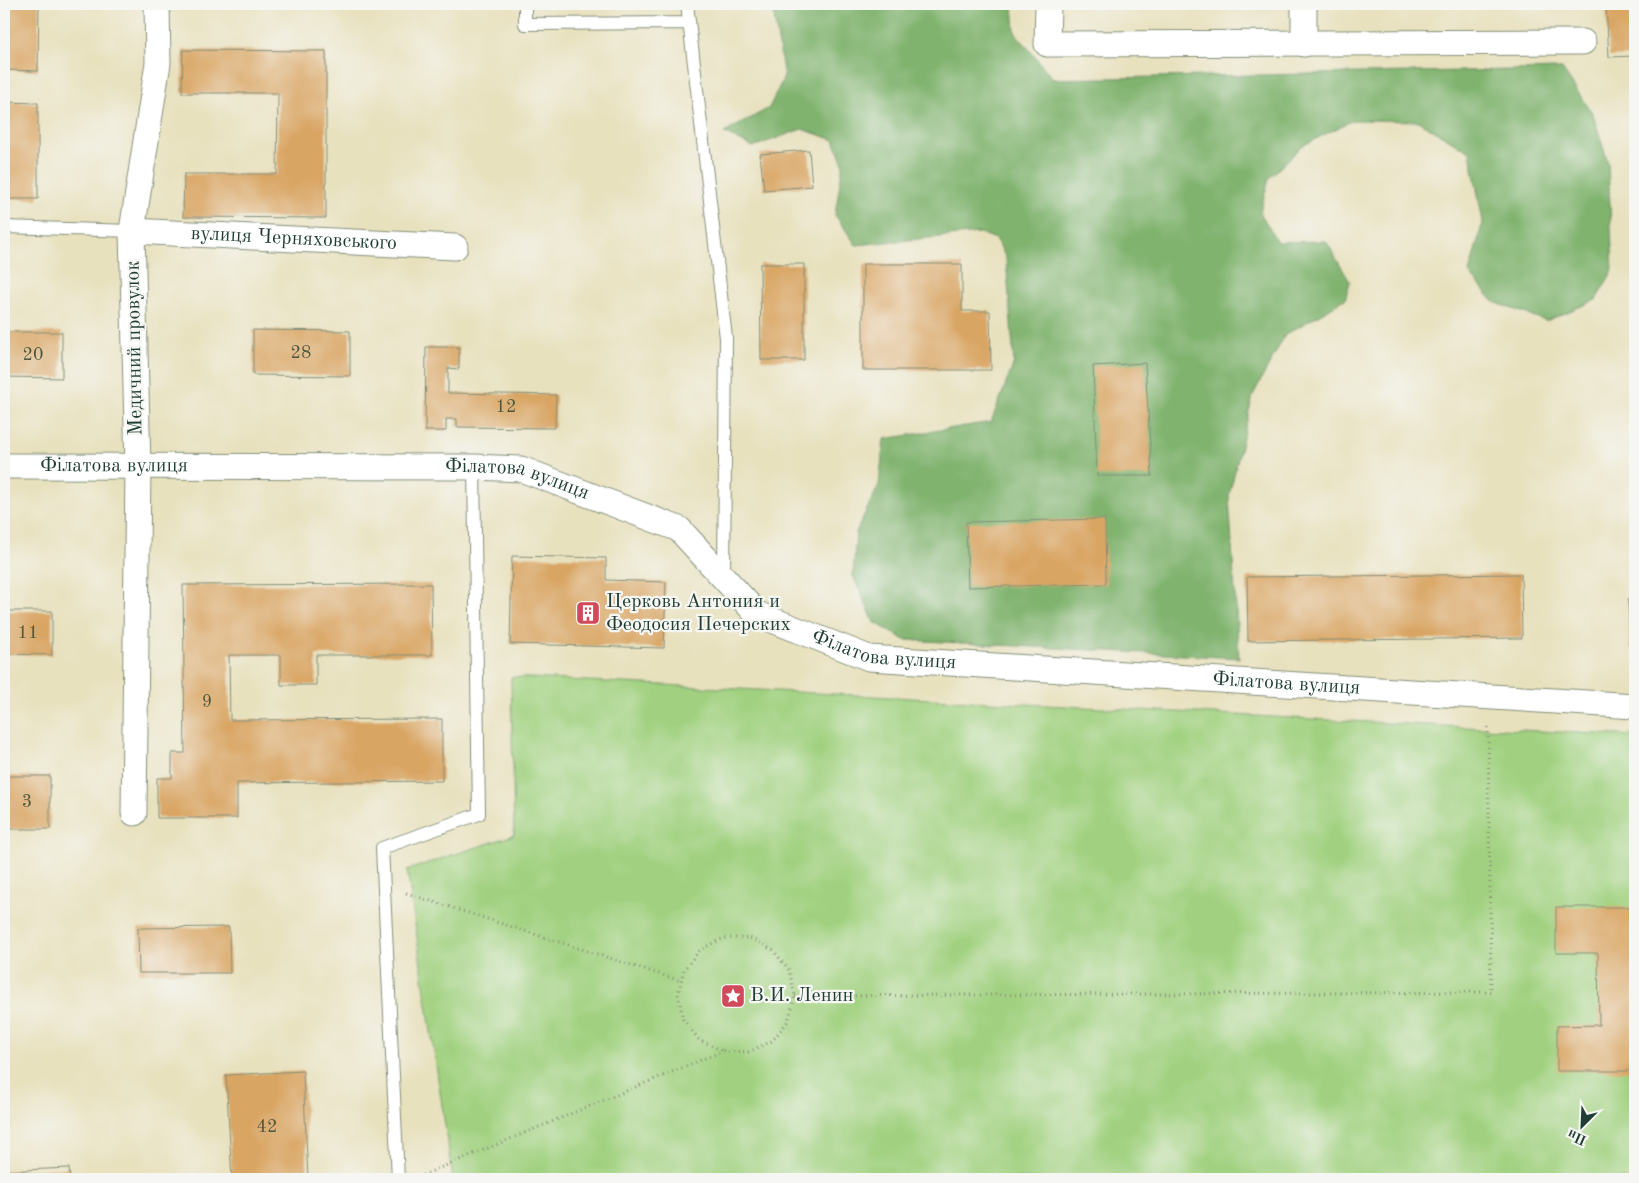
<svg xmlns="http://www.w3.org/2000/svg" width="1639" height="1183" viewBox="0 0 1639 1183" font-family="'Old Standard TT',serif">
  <style>
    .green { fill: #a1d180; stroke: #60875a }
    .forest { fill: #80b36e; stroke: #507851 }
    .building { fill: #d9a563 }
    .lines { fill: none; stroke-linecap: round; stroke-linejoin: round }
    .lane-casing { stroke: #848f79; stroke-width: 14 }
    .street-casing { stroke: #848f79; stroke-width: 27 }
    .path { stroke: #848f79; stroke-width: 3; stroke-dasharray: 1 4; stroke-linecap: butt }
    .lane { stroke: #fff; stroke-width: 12 }
    .street { stroke: #fff; stroke-width: 25 }
    .labels { text-anchor: middle; dominant-baseline: central; stroke-width: 4.5; stroke-linejoin: round; paint-order: stroke }
    .number-label { font-size: 18px; fill: #4e5740 }
    .street-label { font-size: 20px; fill: #1f3d34; stroke: #f6f6f2 }
    .poi-label { font-size: 20px; fill: #1f3d34; stroke: #f6f6f2; text-anchor: start }
  </style>
  <rect width="100%" height="100%" fill="#f6f6f2"/>
  <filter id="ink" filterUnits="userSpaceOnUse"><feTurbulence type="fractalNoise" baseFrequency=".02" numOctaves="2"/><feDisplacementMap in="SourceGraphic" scale="10" xChannelSelector="R" yChannelSelector="G"/><feConvolveMatrix kernelMatrix="1 2 1 2 8 2 1 2 1" color-interpolation-filters="sRGB"/></filter>
  <filter id="wash" filterUnits="userSpaceOnUse"><feTurbulence type="fractalNoise" baseFrequency=".0096" numOctaves="4" result="noise"/><feDisplacementMap in="SourceGraphic" scale="20" xChannelSelector="R" yChannelSelector="G"/><feGaussianBlur stdDeviation="1.12" result="paint"/><feColorMatrix in="noise" values="0 0 0 0 0 0 0 0 0 0 0 0 0 0 0 0 0 1.4 0 .05"/><feComposite in="paint" operator="in"/></filter>
  <g filter="url(#wash)">
    <rect width="100%" height="100%" fill="#e8e1be"/>
    <path class="green" d="M 511,677 L 1635,736 L 1635,1179 L 453,1179 L 407,870 L 514,835 Z"/>
    <path class="forest" d="M 772,4 L 1013,4 L 1015,32 L 1053,79 L 1562,69 L 1593,114 L 1608,163 L 1613,270 L 1596,300 L 1546,321 L 1494,302 L 1469,273 L 1483,222 L 1470,152 L 1418,121 L 1353,120 L 1302,146 L 1269,178 L 1260,212 L 1277,242 L 1326,241 L 1350,282 L 1345,299 L 1285,335 L 1253,395 L 1229,496 L 1239,658 L 905,640 L 874,622 L 853,576 L 856,532 L 879,485 L 884,439 L 991,422 L 1014,363 L 1006,258 L 996,239 L 980,233 L 856,245 L 835,215 L 843,163 L 834,140 L 802,129 L 753,147 L 724,133 L 769,108 L 784,77 Z"/>
    <g id="blocks">
      <path class="building" d="M 4,4 L 39,4 L 38,71 L 4,70 Z
        M 1635,5 L 1635,56 L 1609,57 L 1606,6 Z
        M 183,50 L 326,51 L 326,218 L 183,217 L 184,174 L 277,174 L 278,93 L 182,93 Z
        M 4,102 L 38,103 L 38,199 L 4,199 Z
        M 809,150 L 812,186 L 764,190 L 760,154 Z
        M 760,264 L 804,264 L 804,360 L 761,360 Z
        M 863,264 L 962,264 L 962,311 L 990,311 L 991,370 L 863,370 Z
        M 253,330 L 350,331 L 350,376 L 253,375 Z
        M 4,332 L 62,332 L 62,378 L 4,377 Z
        M 426,347 L 459,347 L 459,369 L 448,368 L 448,393 L 556,395 L 555,428 L 457,427 L 457,419 L 446,419 L 446,431 L 425,431 Z
        M 1145,363 L 1152,476 L 1097,476 L 1093,366 Z
        M 1105,519 L 1106,584 L 968,587 L 966,522 Z
        M 512,556 L 606,558 L 606,580 L 666,582 L 664,648 L 510,644 Z
        M 1521,574 L 1522,638 L 1248,641 L 1247,577 Z
        M 431,584 L 432,655 L 316,655 L 316,685 L 281,685 L 281,655 L 229,655 L 230,720 L 442,719 L 442,781 L 237,783 L 237,818 L 157,818 L 157,778 L 172,778 L 172,753 L 185,753 L 183,585 Z
        M 1628,599 L 1635,599 L 1635,648 L 1630,648 Z
        M 4,611 L 52,611 L 52,655 L 4,654 Z
        M 4,776 L 50,776 L 50,829 L 4,829 Z
        M 1556,907 L 1635,907 L 1635,1071 L 1557,1071 L 1557,1026 L 1599,1025 L 1598,953 L 1556,953 Z
        M 229,927 L 230,973 L 139,973 L 138,928 Z
        M 303,1071 L 308,1179 L 232,1179 L 226,1075 Z
        M 69,1168 L 70,1179 L 4,1179 L 4,1171 Z"/>
    </g>
  </g>
  <g filter="url(#ink)">
    <use href="#blocks" fill-opacity="0" stroke="#848f79" stroke-width="1"/>
    <g class="lines">
      <defs>
        <path id="lane" d="M 525,4 L 525,24 L 689,23
          M 687,4 L 726,338 L 724,576
          M 4,227 L 132,231
          M 398,1179 L 382,848 L 479,814 L 474,467"/>
        <g id="street">
          <path d="M 1048,4 L 1047,44 L 1583,42"/>
          <path d="M 1304,44 L 1304,4"/>
          <path id="s1" d="M 132,231 L 455,247"/>
          <path id="s2" d="M 4,466 L 474,467 L 521,469 L 679,529 L 757,614 L 869,658 L 1635,706"/>
          <path d="M 134,813 L 138,467 L 132,231 L 158,63 L 157,4"/>
        </g>
      </defs>
      <use href="#lane" class="lane-casing"/>
      <use href="#street" class="street-casing"/>
      <path class="path" d="M 406,893 L 681,981
        M 795,996 L 1491,992 L 1488,724
        M 418,1177 L 723,1051 L 748,1052 L 772,1041 L 788,1021 L 795,996 L 789,970 L 773,950 L 750,938 L 724,938 L 701,949 L 684,969 L 678,994 L 683,1019 L 699,1040 L 723,1051"/>
      <use href="#lane" class="lane"/>
      <use href="#street" class="street"/>
    </g>
  </g>
  <defs>
    <symbol id="building-square" viewBox="-11 -11 22 22"><rect x="-9" y="-9" width="18" height="18" rx="4" fill="#d1495b" stroke="#f6f6f2"/><path d="M-4-6H4V6H1V3H-1V6H-4ZM-2.5-4.3h1.7v1.8h-1.7ZM.8-4.3h1.7v1.8H.8ZM-2.5-1h1.7V.8h-1.7ZM.8-1h1.7V.8H.8Z" fill="#fff"/></symbol>
    <symbol id="sight-square" viewBox="-11 -11 22 22"><rect x="-9" y="-9" width="18" height="18" rx="4" fill="#d1495b" stroke="#f6f6f2"/><path d="M0-6L1.8-2.2L6-1.7L2.9 1.2L3.7 5.4L0 3.3L-3.7 5.4L-2.9 1.2L-6-1.7L-1.8-2.2Z" fill="#fff"/></symbol>
  </defs>
  <g fill-rule="evenodd">
    <use href="#building-square" x="574" y="599" width="28" height="28"/>
    <use href="#sight-square" x="719" y="982" width="28" height="28"/>
  </g>
  <g class="labels">
    <g class="number-label">
      <text x="301" y="353">28</text>
      <text x="33" y="355">20</text>
      <text x="506" y="407">12</text>
      <text x="28" y="633">11</text>
      <text x="207" y="702">9</text>
      <text x="27" y="802">3</text>
      <text x="267" y="1127">42</text>
    </g>
    <g class="street-label">
      <text stroke="none"><textPath href="#s1" startOffset="162">вулиця Черняховського</textPath></text>
      <text transform="translate(135 348) rotate(-91)">Медичний провулок</text>
      <text stroke="none"><textPath href="#s2" startOffset="110">Філатова вулиця</textPath></text>
      <text stroke="none"><textPath href="#s2" startOffset="515">Філатова вулиця</textPath></text>
      <text stroke="none"><textPath href="#s2" startOffset="935">Філатова вулиця</textPath></text>
      <text stroke="none"><textPath href="#s2" startOffset="1340">Філатова вулиця</textPath></text>
    </g>
    <g class="poi-label">
      <text x="606" y="602">Церковь Антония и<tspan x="606" dy="23">Феодосия Печерских</tspan></text>
      <text x="750" y="996">В.И. Ленин</text>
    </g>
  </g>
  <rect width="1639" height="1183" fill="none" stroke="#f6f6f2" stroke-width="20"/>
  <g transform="translate(1582 1126) rotate(204)" stroke="#f6f6f2" stroke-width="4" paint-order="stroke">
  <path d="M0-4L9 19L0 12L-9 19Z" fill="#1f3d34"/>
  <text y="-8" font-size="14" font-weight="bold" text-anchor="middle" fill="#1f3d34">Пн</text>
  </g>
</svg>
